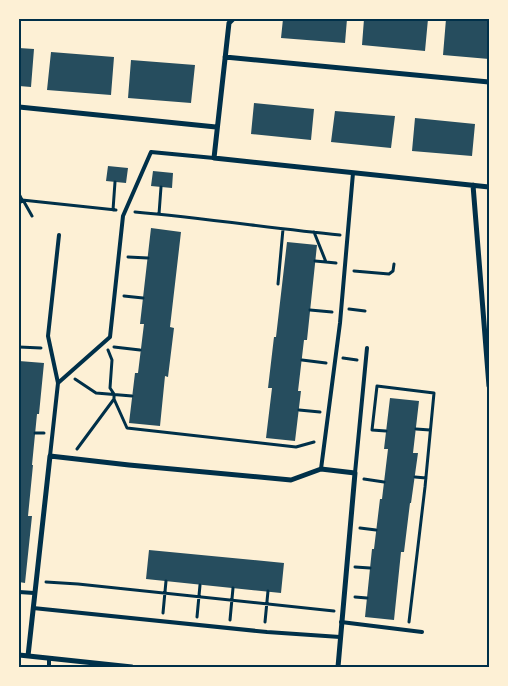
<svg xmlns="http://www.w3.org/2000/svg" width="508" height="686" viewBox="0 0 508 686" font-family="Barlow,sans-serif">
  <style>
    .building { fill: #264d5e }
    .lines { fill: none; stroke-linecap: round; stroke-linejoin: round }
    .path { stroke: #003049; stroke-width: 3 }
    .service { stroke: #003049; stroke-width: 4 }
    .minor { stroke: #003049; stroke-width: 5 }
    .neatline { fill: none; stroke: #003049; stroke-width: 2 }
  </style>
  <rect width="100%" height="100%" fill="#fdf0d5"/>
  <path class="building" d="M 283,19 L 347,19 L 345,43 L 281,38 Z
    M 364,19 L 428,19 L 425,51 L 362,45 Z
    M 446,19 L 473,19 L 489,20 L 489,59 L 443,55 Z
    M 19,48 L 34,49 L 31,87 L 19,86 Z
    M 51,52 L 114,57 L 111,95 L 47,90 Z
    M 131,60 L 195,65 L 191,103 L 128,98 Z
    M 254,103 L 314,109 L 311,140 L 251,134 Z
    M 335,111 L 395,116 L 391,148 L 331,142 Z
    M 415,118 L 475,124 L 472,156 L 412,151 Z
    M 108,166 L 128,168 L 126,183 L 106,181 Z
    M 153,171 L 173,173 L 172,188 L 151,186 Z
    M 151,228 L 181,232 L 170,327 L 174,328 L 168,377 L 165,376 L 160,426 L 129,423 L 135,373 L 138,373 L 144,324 L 140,324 Z
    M 287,242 L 317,245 L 307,340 L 304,340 L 298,391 L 301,391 L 295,441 L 266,438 L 272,388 L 268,388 L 274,337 L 276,337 Z
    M 19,361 L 44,363 L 39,414 L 37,414 L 32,465 L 33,465 L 28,516 L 32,516 L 25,583 L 19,582 Z
    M 390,398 L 419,401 L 413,453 L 418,453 L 411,503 L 410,503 L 404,552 L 401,552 L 394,620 L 365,617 L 372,549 L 374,549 L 380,499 L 382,499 L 388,449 L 384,449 Z
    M 149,550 L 284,563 L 281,593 L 146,579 Z"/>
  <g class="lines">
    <path class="path" d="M 19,194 L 22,200 L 19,204
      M 22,200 L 116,210
      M 23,200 L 32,216
      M 113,210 L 115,182
      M 135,212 C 203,218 271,228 340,235
      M 159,214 L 161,187
      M 314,232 L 326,262 L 336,263
      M 128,257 L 148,258
      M 315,261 L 326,262
      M 354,271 L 389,274 L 393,271 L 394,264
      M 278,284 L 283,229
      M 124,296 L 143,298
      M 349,309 L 365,311
      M 310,310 L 332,312
      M 19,347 L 41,348
      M 114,347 L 140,350
      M 108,350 L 112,360 L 110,388 L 114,394 L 114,399 L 127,428 L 296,447 L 314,442
      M 343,358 L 357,360
      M 302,360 L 326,363
      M 75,379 L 96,393 L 132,396
      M 299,410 L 320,412
      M 416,429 L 430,430
      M 372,430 L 377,386 L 434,393 L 425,487 L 409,622
      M 372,430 L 386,431
      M 35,433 L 44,433
      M 77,449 L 114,399
      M 415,477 L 426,478
      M 364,479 L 384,482
      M 360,528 L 376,530
      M 355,567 L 370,568
      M 46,582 L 78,584 L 334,611
      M 355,597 L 367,598
      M 163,613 L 166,581
      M 197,617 L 200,585
      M 230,620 L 233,588
      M 265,622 L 268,591"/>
    <path class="service" d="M 58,383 L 110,337 L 123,216 L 151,152 L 214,158
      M 50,456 L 58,383 L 48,336 L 59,235
      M 321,469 L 340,323 L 353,173
      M 355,473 L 367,348
      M 19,592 L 34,593
      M 33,608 L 267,632 L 340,637
      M 341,622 L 422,632
      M 49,667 L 49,658"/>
    <path class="minor" d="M 233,19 L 229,23 L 214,158 L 489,187
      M 225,57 L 489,82
      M 19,107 L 216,127
      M 473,185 L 489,386
      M 19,655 L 132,667
      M 28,656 L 50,456 L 129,465 L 291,480 L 321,469 L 355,473 L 338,667"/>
  </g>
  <rect width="508" height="686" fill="none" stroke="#fdf0d5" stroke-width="40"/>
  <rect x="20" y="20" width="468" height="646" class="neatline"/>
</svg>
